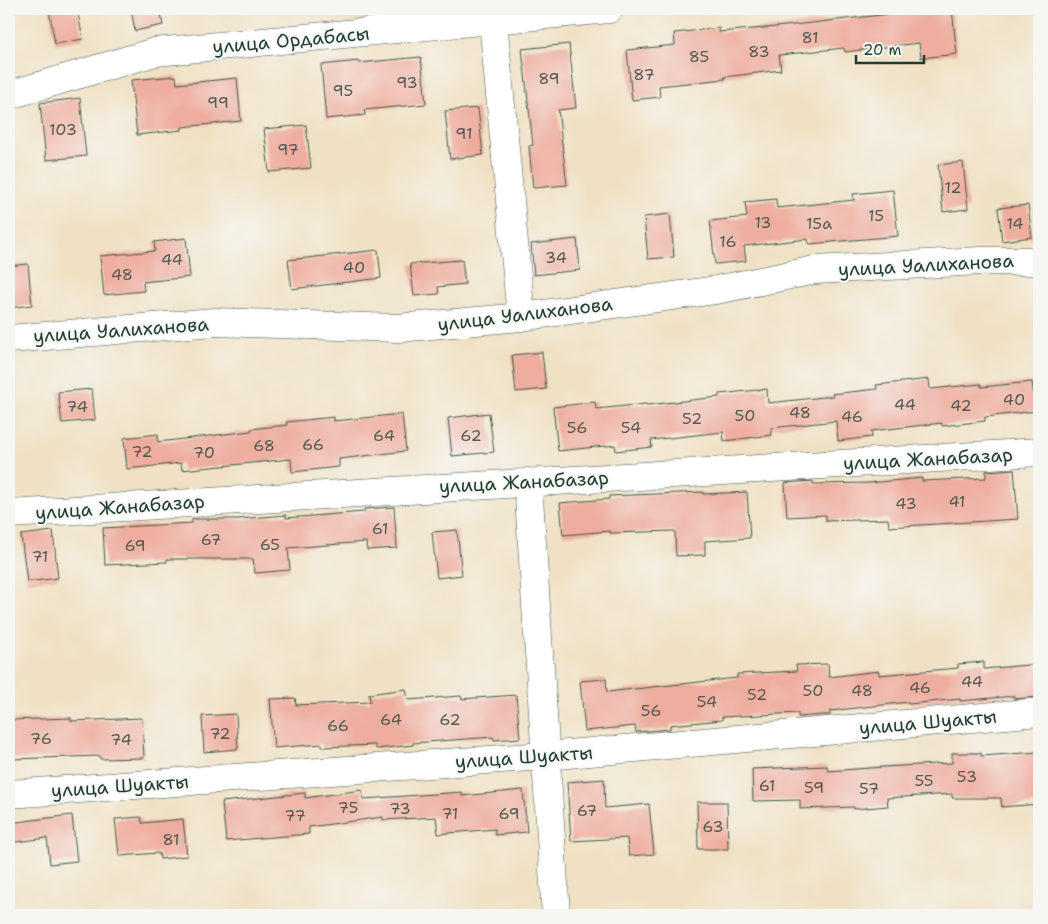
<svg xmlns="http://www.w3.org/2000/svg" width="1048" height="924" viewBox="0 0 1048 924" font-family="'Shantell Sans',sans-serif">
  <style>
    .building { fill: #eead9f }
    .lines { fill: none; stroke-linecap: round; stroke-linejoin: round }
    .minor-casing { stroke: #3e564a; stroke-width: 29 }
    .minor { stroke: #fff; stroke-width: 28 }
    .labels { text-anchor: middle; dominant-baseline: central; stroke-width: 4; stroke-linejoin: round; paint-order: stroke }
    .number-label { font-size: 16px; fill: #53594f }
    .street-label { font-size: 19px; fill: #1f3d34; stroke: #f6f6f2 }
  </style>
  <rect width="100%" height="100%" fill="#f6f6f2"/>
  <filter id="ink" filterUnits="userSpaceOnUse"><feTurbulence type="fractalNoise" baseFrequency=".02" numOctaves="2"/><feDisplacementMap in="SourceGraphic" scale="10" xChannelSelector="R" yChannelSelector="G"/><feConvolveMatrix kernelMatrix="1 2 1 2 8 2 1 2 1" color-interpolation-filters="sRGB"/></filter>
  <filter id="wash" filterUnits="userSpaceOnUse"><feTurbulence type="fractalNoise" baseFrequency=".0096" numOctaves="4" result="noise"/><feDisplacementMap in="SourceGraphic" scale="20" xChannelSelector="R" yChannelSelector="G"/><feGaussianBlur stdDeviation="1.12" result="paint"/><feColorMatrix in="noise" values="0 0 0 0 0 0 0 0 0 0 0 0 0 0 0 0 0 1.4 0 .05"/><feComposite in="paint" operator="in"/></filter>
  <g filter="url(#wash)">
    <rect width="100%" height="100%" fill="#f0e1c4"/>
    <g id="blocks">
      <path class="building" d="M 49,9 L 77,9 L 83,39 L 55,44 Z
        M 131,9 L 160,9 L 163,25 L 135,31 Z
        M 915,9 L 952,9 L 957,54 L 921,58 L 919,43 L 845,52 L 844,48 L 779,55 L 781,70 L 724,77 L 725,79 L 659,86 L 660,97 L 632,100 L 627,50 L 675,45 L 674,33 L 719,28 L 719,32 L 776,27 L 916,11 Z
        M 569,44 L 576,108 L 558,110 L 567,185 L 533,188 L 529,146 L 533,145 L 522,49 Z
        M 421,57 L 426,104 L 364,110 L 365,115 L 326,119 L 321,65 L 359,61 L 359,63 Z
        M 176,76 L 177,84 L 237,78 L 241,121 L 182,127 L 182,130 L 137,135 L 131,80 Z
        M 80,98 L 86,156 L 46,160 L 40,103 Z
        M 478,108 L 483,155 L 450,159 L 445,111 Z
        M 306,125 L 311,168 L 269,172 L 264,129 Z
        M 963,162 L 968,209 L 943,212 L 938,165 Z
        M 893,190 L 898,236 L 809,244 L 808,239 L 744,246 L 746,261 L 715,264 L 710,221 L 747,217 L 745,202 L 776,199 L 777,208 L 854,200 L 853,194 Z
        M 1028,205 L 1032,237 L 1002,241 L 998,208 Z
        M 670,214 L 674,257 L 648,259 L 644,217 Z
        M 186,238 L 190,277 L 143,282 L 144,291 L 104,295 L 100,256 L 155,251 L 154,242 Z
        M 577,239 L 580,270 L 534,275 L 531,244 Z
        M 378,250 L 381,278 L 292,289 L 288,260 Z
        M 462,260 L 465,284 L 438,287 L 439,294 L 414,296 L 410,264 Z
        M 28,264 L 32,305 L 9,308 L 9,266 Z
        M 542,352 L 546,389 L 516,392 L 512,355 Z
        M 929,379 L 930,389 L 981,384 L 981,387 L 1032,382 L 1036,411 L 985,417 L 985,421 L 942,426 L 942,423 L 871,431 L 872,437 L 838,441 L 836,421 L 771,428 L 772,435 L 724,441 L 723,432 L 651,440 L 652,447 L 616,451 L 615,445 L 558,451 L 553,407 L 595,402 L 596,409 L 646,404 L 647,405 L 719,397 L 719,394 L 767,389 L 768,403 L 833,396 L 832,394 L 877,389 L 876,385 Z
        M 92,389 L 95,420 L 62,423 L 58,392 Z
        M 489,413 L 494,452 L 452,456 L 448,418 Z
        M 402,414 L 406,451 L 339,459 L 339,467 L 292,472 L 291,459 L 182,470 L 181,463 L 127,469 L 124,438 L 158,434 L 158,442 L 251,431 L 251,429 L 287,425 L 286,422 L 334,417 L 334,421 Z
        M 1014,469 L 1018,519 L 889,527 L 888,519 L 826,521 L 826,515 L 787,517 L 785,483 L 813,481 L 813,484 L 869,483 L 922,478 L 922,481 L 986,478 L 986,471 Z
        M 703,492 L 703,494 L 747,492 L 750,538 L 705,541 L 705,555 L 676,556 L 675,531 L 610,533 L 610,531 L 563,535 L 560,503 L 609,499 L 609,496 Z
        M 394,507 L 397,548 L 367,550 L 366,542 L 288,548 L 290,570 L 255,573 L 253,559 L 167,559 L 167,562 L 105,565 L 103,528 L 192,523 L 192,519 L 238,519 L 286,515 L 286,518 L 364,512 L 364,509 Z
        M 457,530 L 462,575 L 437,578 L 432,532 Z
        M 53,531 L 58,578 L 27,582 L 21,535 Z
        M 984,662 L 984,669 L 1039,664 L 1039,697 L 1014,699 L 1014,696 L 960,701 L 960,699 L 909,704 L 909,702 L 830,711 L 830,715 L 824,715 L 798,717 L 798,713 L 722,717 L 722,720 L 670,725 L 670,729 L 636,732 L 635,726 L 585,731 L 580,681 L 606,679 L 607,692 L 737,678 L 737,674 L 797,671 L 796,665 L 828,664 L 829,677 L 879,671 L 879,675 L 958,668 L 958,664 Z
        M 406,689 L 408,700 L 461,696 L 462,699 L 516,695 L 520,738 L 494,740 L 493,737 L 413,743 L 413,745 L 376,749 L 375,745 L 322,747 L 322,744 L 274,748 L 270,699 L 295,698 L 296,705 L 370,702 L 369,694 Z
        M 236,714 L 238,749 L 204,752 L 202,716 Z
        M 71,718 L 71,721 L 142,718 L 144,758 L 100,759 L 100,756 L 11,759 L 10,720 Z
        M 1039,752 L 1039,804 L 1002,807 L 1001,798 L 952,798 L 952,794 L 887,798 L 888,806 L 854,809 L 854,807 L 800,809 L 800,800 L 753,801 L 752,769 L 827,766 L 828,771 L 884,767 L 952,763 L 952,753 L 981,753 L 981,756 Z
        M 604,779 L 605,808 L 649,804 L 654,854 L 629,856 L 627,838 L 571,841 L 567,782 Z
        M 362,790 L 363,799 L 462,792 L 462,796 L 523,790 L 527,832 L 495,835 L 495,829 L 438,834 L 436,817 L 383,820 L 383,817 L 309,827 L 309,834 L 226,841 L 222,802 L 305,793 L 305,798 Z
        M 697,802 L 727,802 L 728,849 L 698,849 Z
        M 72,815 L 77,861 L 50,864 L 47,838 L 9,843 L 9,823 Z
        M 141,817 L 142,823 L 183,819 L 187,856 L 160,859 L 159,853 L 119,856 L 115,819 Z"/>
    </g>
  </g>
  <g filter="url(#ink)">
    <use href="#blocks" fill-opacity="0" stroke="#3e564a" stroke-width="1"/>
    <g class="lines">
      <defs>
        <path id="minor" d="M 493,21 L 521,317
          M 9,95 L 155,52 L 609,9
          M 9,339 L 214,322 L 398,328 L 521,317 L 716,290 L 815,270 L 980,261 L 1039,261
          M 528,482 L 556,915
          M 9,514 L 1039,452
          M 9,794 L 545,756 L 1039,712"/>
      </defs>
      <use href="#minor" class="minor-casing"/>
      <use href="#minor" class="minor"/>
    </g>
  </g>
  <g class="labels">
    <g class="number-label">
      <text x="810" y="37">81</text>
      <text x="759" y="51">83</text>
      <text x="699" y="56">85</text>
      <text x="644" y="74">87</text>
      <text x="549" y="78">89</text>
      <text x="407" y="82">93</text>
      <text x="343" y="90">95</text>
      <text x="218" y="102">99</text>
      <text x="63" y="129">103</text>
      <text x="464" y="133">91</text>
      <text x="288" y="149">97</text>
      <text x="953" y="187">12</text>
      <text x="876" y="215">15</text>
      <text x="763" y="222">13</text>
      <text x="819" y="223">15а</text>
      <text x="1015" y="223">14</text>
      <text x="728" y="241">16</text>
      <text x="556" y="257">34</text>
      <text x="172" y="259">44</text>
      <text x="354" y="267">40</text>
      <text x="122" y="274">48</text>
      <text x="1014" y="399">40</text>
      <text x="905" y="404">44</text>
      <text x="961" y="405">42</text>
      <text x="77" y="406">74</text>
      <text x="800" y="412">48</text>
      <text x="745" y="415">50</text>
      <text x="852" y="416">46</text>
      <text x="692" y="418">52</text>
      <text x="577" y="427">56</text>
      <text x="631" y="427">54</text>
      <text x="384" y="435">64</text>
      <text x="471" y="435">62</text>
      <text x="313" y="444">66</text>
      <text x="264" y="445">68</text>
      <text x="142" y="451">72</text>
      <text x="204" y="452">70</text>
      <text x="957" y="501">41</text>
      <text x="906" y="503">43</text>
      <text x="380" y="528">61</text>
      <text x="211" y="539">67</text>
      <text x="270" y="544">65</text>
      <text x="135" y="545">69</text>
      <text x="40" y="556">71</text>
      <text x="972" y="681">44</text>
      <text x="920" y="687">46</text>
      <text x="813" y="690">50</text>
      <text x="862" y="690">48</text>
      <text x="757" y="694">52</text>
      <text x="707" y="701">54</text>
      <text x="651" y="710">56</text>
      <text x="391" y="719">64</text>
      <text x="450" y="719">62</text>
      <text x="338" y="725">66</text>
      <text x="220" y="733">72</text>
      <text x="41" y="738">76</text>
      <text x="121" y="739">74</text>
      <text x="967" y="776">53</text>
      <text x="924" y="780">55</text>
      <text x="767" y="785">61</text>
      <text x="814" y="787">59</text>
      <text x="869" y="788">57</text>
      <text x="348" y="807">75</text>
      <text x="400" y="808">73</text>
      <text x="587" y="810">67</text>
      <text x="450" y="813">71</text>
      <text x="509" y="813">69</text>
      <text x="295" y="815">77</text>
      <text x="713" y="826">63</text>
      <text x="171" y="839">81</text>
    </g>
    <g class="street-label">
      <text transform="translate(291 40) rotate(-5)">улица Ордабасы</text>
      <text transform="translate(926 265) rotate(-3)">улица Уалиханова</text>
      <text transform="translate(525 314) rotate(-7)">улица Уалиханова</text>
      <text transform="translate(121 330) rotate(-4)">улица Уалиханова</text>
      <text transform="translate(928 459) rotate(-3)">улица Жанабазар</text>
      <text transform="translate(524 482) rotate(-3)">улица Жанабазар</text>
      <text transform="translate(120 507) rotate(-4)">улица Жанабазар</text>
      <text transform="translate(928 722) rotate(-5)">улица Шуакты</text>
      <text transform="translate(524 757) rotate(-4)">улица Шуакты</text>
      <text transform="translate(120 786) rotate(-4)">улица Шуакты</text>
    </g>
  </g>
  <rect width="1048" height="924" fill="none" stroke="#f6f6f2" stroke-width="30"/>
  <path d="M856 55v8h68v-8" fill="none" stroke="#1f3d34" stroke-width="2.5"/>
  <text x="863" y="55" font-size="15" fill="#1f3d34" stroke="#f6f6f2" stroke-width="4" paint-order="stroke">20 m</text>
</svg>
